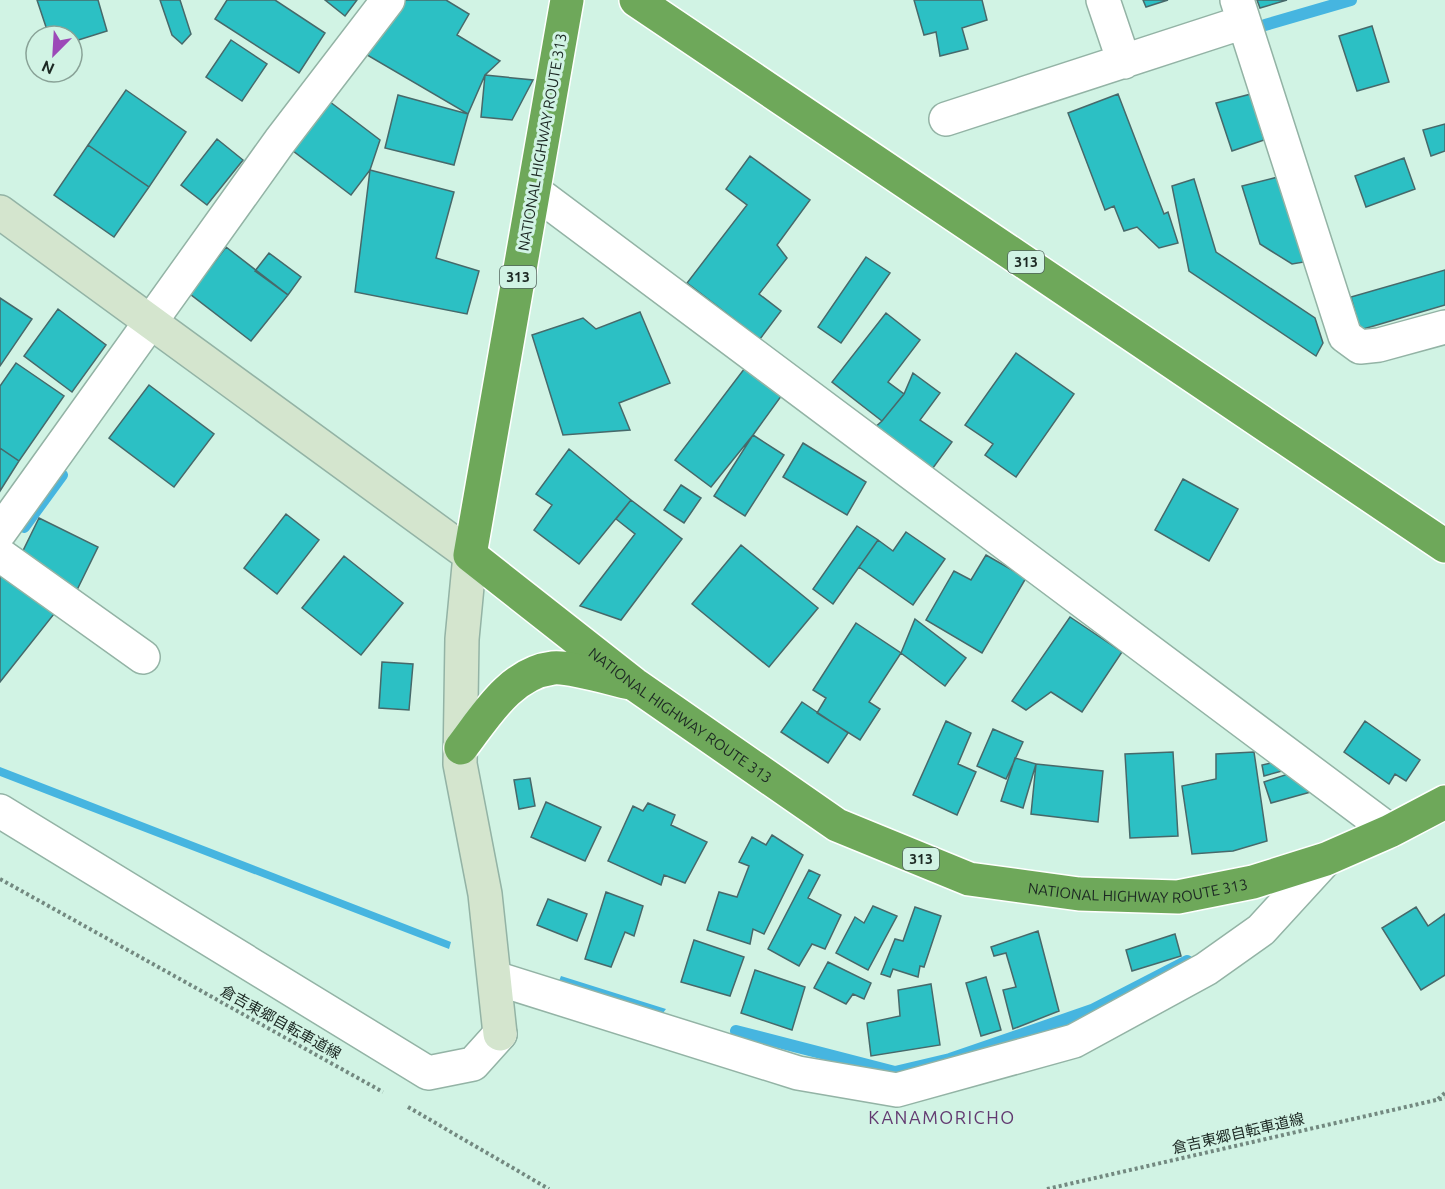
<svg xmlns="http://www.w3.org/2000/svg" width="1445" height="1189" viewBox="0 0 1445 1189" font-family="Ubuntu,'Noto Sans JP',sans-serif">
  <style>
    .water { fill: #46b5e0 }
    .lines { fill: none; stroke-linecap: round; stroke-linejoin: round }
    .stream { stroke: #46b5e0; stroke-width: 12 }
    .building { fill: #2cc0c4; stroke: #47696a; stroke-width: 1.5 }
    .street-casing { stroke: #93b3a5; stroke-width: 36 }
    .secondary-casing { stroke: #93b3a5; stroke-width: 36 }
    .highway-casing { stroke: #fff; stroke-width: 36 }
    .path { stroke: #738980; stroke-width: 4; stroke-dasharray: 3 3; stroke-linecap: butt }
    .street { stroke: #fff; stroke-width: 33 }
    .secondary { stroke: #d4e5ce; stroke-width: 33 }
    .highway { stroke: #6ea85a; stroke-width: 33 }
    .labels { text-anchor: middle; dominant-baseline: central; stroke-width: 6; stroke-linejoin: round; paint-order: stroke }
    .shield { fill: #d1f3e4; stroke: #52655d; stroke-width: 1.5 }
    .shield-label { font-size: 14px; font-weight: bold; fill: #1c2823 }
    .street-label { font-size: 15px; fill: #1c2823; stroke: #d1f3e4 }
    .quarter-label { font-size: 18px; letter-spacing: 1.5px; fill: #623970; stroke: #d1f3e4 }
  </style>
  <rect width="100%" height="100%" fill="#d1f3e4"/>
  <path class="water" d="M 0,767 L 451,942 L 449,949 L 0,776 Z
    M 561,976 L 666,1009 L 663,1013 L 559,981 Z"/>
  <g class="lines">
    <path class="stream" d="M 1265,25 L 1351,0
      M 24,527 L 62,475
      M 736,1031 L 895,1072 L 950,1059 L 1092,1010 L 1187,961"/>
  </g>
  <path class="building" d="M 37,0 L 98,0 L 107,31 L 72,42 L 72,36 L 49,36 Z
    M 160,0 L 180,0 L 191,34 L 182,44 L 172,35 Z
    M 227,0 L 275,0 L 325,33 L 299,73 L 215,19 Z
    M 325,0 L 357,0 L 345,16 Z
    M 393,0 L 446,0 L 469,14 L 457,35 L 500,61 L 485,75 L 468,114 L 362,52 Z
    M 914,0 L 982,0 L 987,20 L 962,28 L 968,49 L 940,56 L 936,32 L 924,35 Z
    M 1143,0 L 1168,0 L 1146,7 Z
    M 1257,0 L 1287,0 L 1260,8 Z
    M 1372,26 L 1389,82 L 1357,91 L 1339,36 Z
    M 231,40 L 267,64 L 242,101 L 206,77 Z
    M 485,75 L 533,80 L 512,120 L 481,117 Z
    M 126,90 L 186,132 L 149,187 L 88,145 Z
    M 317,92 L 380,140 L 370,170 L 351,195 L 280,141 Z
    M 1118,94 L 1164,214 L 1168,212 L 1178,243 L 1159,248 L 1137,227 L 1124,231 L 1114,206 L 1105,210 L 1068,113 Z
    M 1251,94 L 1264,140 L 1232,151 L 1216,103 Z
    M 398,95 L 468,114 L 454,165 L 385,148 Z
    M 1445,124 L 1445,151 L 1431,156 L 1423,130 Z
    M 217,139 L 243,160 L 207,205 L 181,185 Z
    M 88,145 L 149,187 L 114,237 L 54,195 Z
    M 750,156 L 810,200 L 777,245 L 787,258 L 759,294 L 781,311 L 760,339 L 687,283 L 747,205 L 726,189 Z
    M 1404,158 L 1415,189 L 1366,207 L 1355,176 Z
    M 370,170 L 454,192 L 436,258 L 479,271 L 467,314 L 355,292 Z
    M 1278,177 L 1304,262 L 1292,264 L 1260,244 L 1242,186 Z
    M 1194,179 L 1216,252 L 1315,318 L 1323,343 L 1316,356 L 1189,271 L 1172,186 Z
    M 226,247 L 288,295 L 251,341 L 190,294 Z
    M 269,253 L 301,277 L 288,295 L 255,271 Z
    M 866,257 L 890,273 L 841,343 L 818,327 Z
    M 1445,270 L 1445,305 L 1360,330 L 1351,297 Z
    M 0,298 L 32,319 L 0,366 Z
    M 58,309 L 106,345 L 72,392 L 24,356 Z
    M 640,312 L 670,383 L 619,403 L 630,430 L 563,435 L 532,335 L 583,318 L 596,329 Z
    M 886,313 L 920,340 L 888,382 L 904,394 L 882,421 L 832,382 Z
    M 1016,353 L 1074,394 L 1016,477 L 985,455 L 993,444 L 965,425 Z
    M 754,356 L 790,384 L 753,435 L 711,487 L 675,460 Z
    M 16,363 L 64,396 L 19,461 L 0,448 L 0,386 Z
    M 913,373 L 940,393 L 920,420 L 952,442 L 930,472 L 872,430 L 882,421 L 904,394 Z
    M 149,385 L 214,434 L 174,487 L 109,438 Z
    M 753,435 L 784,455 L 745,516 L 714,496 Z
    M 803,443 L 866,482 L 847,515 L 783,477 Z
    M 0,448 L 19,461 L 0,491 Z
    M 569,449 L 631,500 L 579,564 L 534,530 L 552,505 L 536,494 Z
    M 1183,479 L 1238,509 L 1209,561 L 1155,530 Z
    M 681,485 L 701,498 L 684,523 L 664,510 Z
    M 631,500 L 682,539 L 621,620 L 580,606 L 635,534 L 616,519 Z
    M 286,514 L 319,540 L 277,594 L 244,568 Z
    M 39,518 L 98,547 L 75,594 L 16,565 Z
    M 857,526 L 878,540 L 833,604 L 813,589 Z
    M 906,532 L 945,559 L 913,605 L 859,567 L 878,540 L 893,551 Z
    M 741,545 L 818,608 L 769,667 L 692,604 Z
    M 986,555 L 1026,578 L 982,653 L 926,620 L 954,571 L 971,580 Z
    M 344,556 L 403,603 L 361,655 L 302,608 Z
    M 0,572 L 54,614 L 0,682 Z
    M 1070,617 L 1122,652 L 1082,712 L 1051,692 L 1026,710 L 1012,701 Z
    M 915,619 L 966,658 L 945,686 L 901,653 Z
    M 856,623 L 901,653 L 869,702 L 880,709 L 860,740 L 817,713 L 826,698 L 813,690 Z
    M 382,662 L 413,664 L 409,710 L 379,708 Z
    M 802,702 L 848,733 L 828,763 L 781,732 Z
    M 946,721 L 971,733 L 958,764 L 976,772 L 957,815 L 913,795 Z
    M 1365,721 L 1420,760 L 1406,781 L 1395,774 L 1389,784 L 1344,752 Z
    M 993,729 L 1023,742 L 1006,779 L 977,766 Z
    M 1173,752 L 1178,836 L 1130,838 L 1125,754 Z
    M 1254,752 L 1267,841 L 1233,851 L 1192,854 L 1182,786 L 1216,779 L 1216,754 Z
    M 1015,758 L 1036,764 L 1023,808 L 1001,801 Z
    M 1280,761 L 1282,771 L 1264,776 L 1262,765 Z
    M 1036,764 L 1103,771 L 1098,822 L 1031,814 Z
    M 1291,773 L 1318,790 L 1271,803 L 1264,782 Z
    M 530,778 L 535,806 L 519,809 L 514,780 Z
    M 546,802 L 601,827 L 585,861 L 531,837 Z
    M 648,803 L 675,815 L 671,825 L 707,842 L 685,883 L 664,875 L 661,885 L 608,861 L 633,806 L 643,811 Z
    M 772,835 L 803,855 L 764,934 L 753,929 L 750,944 L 707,930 L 719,892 L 737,897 L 749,866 L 739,862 L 752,837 L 766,845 Z
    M 809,870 L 820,875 L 808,898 L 841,915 L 825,949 L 812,944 L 799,966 L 768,949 Z
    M 606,892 L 643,906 L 634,936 L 625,932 L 611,967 L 585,959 Z
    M 548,899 L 587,914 L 577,941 L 537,925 Z
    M 873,906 L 897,916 L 868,970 L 836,953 L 855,917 L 864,923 Z
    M 915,907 L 941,916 L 924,967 L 920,966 L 918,977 L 893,969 L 890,977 L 881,974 L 895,939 L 903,941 Z
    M 1416,907 L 1428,926 L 1445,914 L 1445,975 L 1421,990 L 1382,928 Z
    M 1038,931 L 1059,1011 L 1013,1029 L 1003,990 L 1016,987 L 1006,953 L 994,956 L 991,947 Z
    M 1175,934 L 1181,956 L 1132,971 L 1126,950 Z
    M 694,940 L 744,957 L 730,996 L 681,982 Z
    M 828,962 L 871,983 L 864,999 L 853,994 L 846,1004 L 814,988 Z
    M 755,970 L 805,987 L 792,1030 L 741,1013 Z
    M 986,977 L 1001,1030 L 981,1036 L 966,983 Z
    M 931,984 L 940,1045 L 871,1056 L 867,1023 L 900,1016 L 898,990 Z"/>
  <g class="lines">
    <defs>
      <path id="street" d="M 1103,0 L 1124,62
        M 1237,0 L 1345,336 L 1360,347 L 1379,345 L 1445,327
        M 946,119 L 1244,22
        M 534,191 L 1390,831
        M 0,532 L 280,141 L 388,0
        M 0,555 L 143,657
        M 0,811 L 428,1073 L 473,1064 L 500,1034
        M 495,978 L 798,1073 L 897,1090 L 1074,1041 L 1206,969 L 1261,930 L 1326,859"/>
      <path id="secondary" d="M 0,212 L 470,555 L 462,639 L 460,764 L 485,894 L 500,1034"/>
      <g id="highway">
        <path id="s1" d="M 567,0 L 470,555 L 634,684 L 837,825 L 969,879 L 1079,894 L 1178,897 L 1253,882 L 1326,859 L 1390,831 L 1445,802"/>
        <path d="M 636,0 L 1445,546"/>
        <path d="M 461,748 C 485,717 510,673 553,668 C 568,666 612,679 630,683"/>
      </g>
    </defs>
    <use href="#street" class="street-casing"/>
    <use href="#secondary" class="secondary-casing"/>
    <use href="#highway" class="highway-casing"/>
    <path class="path" d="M 0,879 L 383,1092
      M 1438,1099 L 1445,1093
      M 408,1107 L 549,1189
      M 1047,1189 L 1445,1098"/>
    <use href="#street" class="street"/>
    <use href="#secondary" class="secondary"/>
    <use href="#highway" class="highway"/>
  </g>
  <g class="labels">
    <g class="shield">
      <rect x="1008" y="251" width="36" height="22" rx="4.5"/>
      <rect x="500" y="266" width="36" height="22" rx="4.5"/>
      <rect x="903" y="848" width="36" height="22" rx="4.5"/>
    </g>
    <g class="shield-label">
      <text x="1026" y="262">313</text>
      <text x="518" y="277">313</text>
      <text x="921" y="859">313</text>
    </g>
    <g class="street-label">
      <text transform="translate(542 142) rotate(-80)">NATIONAL HIGHWAY ROUTE 313</text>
      <text stroke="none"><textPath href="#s1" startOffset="828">NATIONAL HIGHWAY ROUTE 313</textPath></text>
      <text stroke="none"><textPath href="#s1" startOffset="1332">NATIONAL HIGHWAY ROUTE 313</textPath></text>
      <text transform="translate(281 1022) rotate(29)">倉吉東郷自転車道線</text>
      <text transform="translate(1238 1133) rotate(-13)">倉吉東郷自転車道線</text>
    </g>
    <g class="quarter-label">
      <text x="942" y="1117">KANAMORICHO</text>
    </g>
  </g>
  <g transform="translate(54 54) rotate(204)"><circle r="28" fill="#d1f3e4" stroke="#89a297" stroke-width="1.5"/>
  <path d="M0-4.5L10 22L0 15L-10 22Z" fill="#9c49b8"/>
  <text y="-9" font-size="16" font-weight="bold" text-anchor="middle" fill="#1c2823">N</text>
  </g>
</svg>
